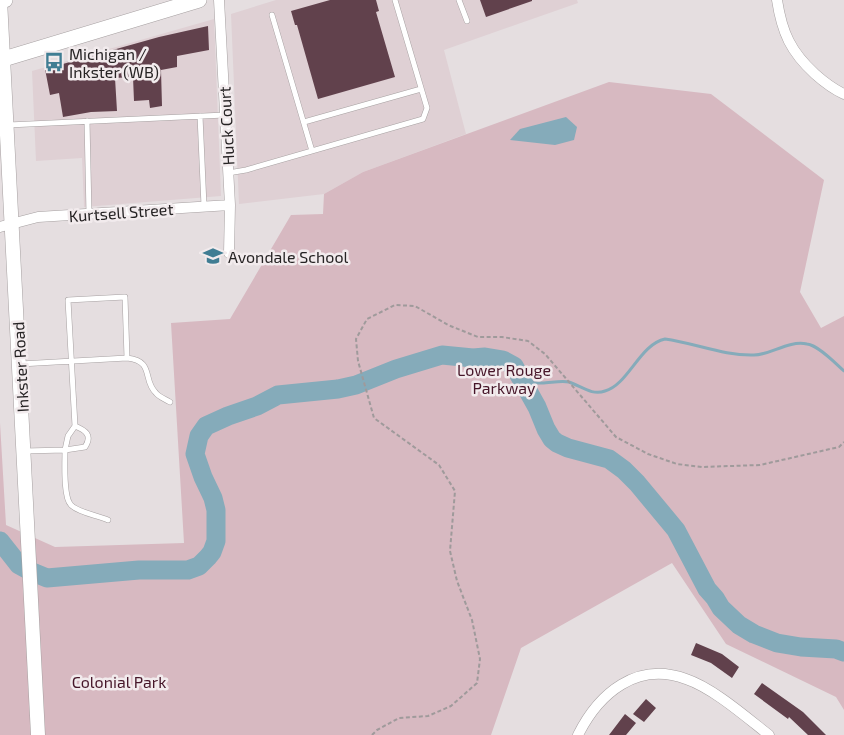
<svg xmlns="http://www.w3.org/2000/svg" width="844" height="735" viewBox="0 0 844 735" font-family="'Exo 2',sans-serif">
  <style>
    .built { fill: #dfd0d4 }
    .green { fill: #d7b9c1 }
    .water { fill: #85abba }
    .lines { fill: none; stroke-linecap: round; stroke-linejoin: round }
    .stream { stroke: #85abba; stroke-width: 3 }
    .river { stroke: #85abba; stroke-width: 19 }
    .building { fill: #61414c }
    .lane-casing { stroke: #a6a0a1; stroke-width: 6 }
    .street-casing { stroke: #a6a0a1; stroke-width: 11 }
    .secondary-casing { stroke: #a6a0a1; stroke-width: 15 }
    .primary-casing { stroke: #a6a0a1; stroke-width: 16 }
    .path { stroke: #9f9a9b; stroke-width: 2; stroke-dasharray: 4 2.5; stroke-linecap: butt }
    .lane { stroke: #fff; stroke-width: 5 }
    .street { stroke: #fff; stroke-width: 10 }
    .secondary { stroke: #fff; stroke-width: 14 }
    .primary { stroke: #fff; stroke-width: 15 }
    .labels { text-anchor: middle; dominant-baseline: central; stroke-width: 5; stroke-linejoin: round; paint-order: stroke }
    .poi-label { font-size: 16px; fill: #262324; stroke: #f2ebed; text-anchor: start }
    .street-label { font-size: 16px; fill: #262324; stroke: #f2ebed }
    .park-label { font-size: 16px; fill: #461629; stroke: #f2ebed }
  </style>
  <rect width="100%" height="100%" fill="#e5dee0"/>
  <path class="built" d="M 276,0 L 577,0 L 578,3 L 444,50 L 466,134 L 363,172 L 324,194 L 239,204 L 231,14 Z
    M 214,19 L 221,196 L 84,207 L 82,158 L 36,161 L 32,71 Z"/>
  <path class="green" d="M 609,82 L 711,94 L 824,180 L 800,292 L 821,328 L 844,316 L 844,710 L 836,697 L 726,644 L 672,563 L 521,648 L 491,735 L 0,735 L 0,423 L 6,525 L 55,547 L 184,543 L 171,323 L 230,319 L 291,215 L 323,214 L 324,194 L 363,172 Z"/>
  <path class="water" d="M 566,117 L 577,127 L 574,140 L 555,145 L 510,140 L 520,129 Z"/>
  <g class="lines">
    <path class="stream" d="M 523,382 C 529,383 536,383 542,383 C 550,383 561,380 569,382 C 581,386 592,396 605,391 C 628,385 640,344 665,339 C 695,343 724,356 754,355 C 771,355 788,340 807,344 C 818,345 835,363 844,371"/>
    <path class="river" d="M 0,541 L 19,565 L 30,571 L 47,578 L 139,570 L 188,570 L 199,566 L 208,557 L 212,552 L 216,541 L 216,510 L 213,498 L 203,477 L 195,454 L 199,436 L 206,426 L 228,416 L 257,406 L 278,395 L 338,389 L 356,385 L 396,369 L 442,355 L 473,358 L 485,357 L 503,360 L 514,366 L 537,407 L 546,429 L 552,439 L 557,443 L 568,448 L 609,459 L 624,470 L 637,483 L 676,530 L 707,589 L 715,598 L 721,608 L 739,625 L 754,634 L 777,643 L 801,647 L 836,649 L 844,652"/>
  </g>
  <path class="building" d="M 330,0 L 376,0 L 379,11 L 376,12 L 395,77 L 318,99 L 297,25 L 295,25 L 291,11 Z
    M 480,0 L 532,0 L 532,1 L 486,17 Z
    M 208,26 L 209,50 L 177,56 L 177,67 L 161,70 L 162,106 L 150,108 L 149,100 L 134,101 L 133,77 L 115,78 L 117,111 L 91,112 L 63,117 L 59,93 L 50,95 L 45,69 L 159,37 Z
    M 696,643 L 722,654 L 739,667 L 732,678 L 711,663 L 691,655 Z
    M 762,683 L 803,712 L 826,735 L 808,735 L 789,717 L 788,719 L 754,694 Z
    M 646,699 L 656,708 L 644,722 L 633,714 Z
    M 625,714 L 636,723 L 626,735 L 609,735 Z"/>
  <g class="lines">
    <defs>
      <path id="lane" d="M 459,0 L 467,21
        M 272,15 L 312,151
        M 200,116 L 204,206
        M 87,121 L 89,214
        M 304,122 L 421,89
        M 8,125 L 225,115
        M 228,173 L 246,170 L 423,119 L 427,108 L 395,0
        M 127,358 C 155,361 142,380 156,393 C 159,397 165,399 170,402
        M 20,364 C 56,362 91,360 127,358 L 125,297 L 68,300 L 75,426 L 68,436 L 65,450 L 25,451
        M 75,426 C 85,430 93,435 85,447 L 65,450 C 65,462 63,497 71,505 C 79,513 97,515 108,520"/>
      <path id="street" d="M 219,0 L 230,205 L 229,253
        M 777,0 C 782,33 791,52 815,74 C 824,82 833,89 844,94
        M 0,227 L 38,217 L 230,205
        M 578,735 C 599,693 637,661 686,679 C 713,688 746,717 769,735"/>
      <path id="secondary" d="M 0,0 L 38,735"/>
      <path id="primary" d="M 0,1 L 5,0
        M 0,60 L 199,0"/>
    </defs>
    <use href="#lane" class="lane-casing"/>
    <use href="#street" class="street-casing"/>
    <use href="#secondary" class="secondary-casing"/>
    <use href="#primary" class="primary-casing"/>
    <path class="path" d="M 372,735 L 377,730 L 399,718 L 428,716 L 451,706 L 477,683 L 480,659 L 472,620 L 457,581 L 450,551 L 455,491 L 439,465 L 374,418 L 358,361 L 356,339 L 367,319 L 395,305 L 415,306 L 448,325 L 478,337 L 502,337 L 528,341 L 545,354 L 616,437 L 648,454 L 677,464 L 702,467 L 760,465 L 839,447 L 844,442"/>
    <use href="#lane" class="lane"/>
    <use href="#street" class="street"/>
    <use href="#secondary" class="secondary"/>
    <use href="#primary" class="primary"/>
  </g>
  <defs>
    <symbol id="bus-bare" viewBox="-9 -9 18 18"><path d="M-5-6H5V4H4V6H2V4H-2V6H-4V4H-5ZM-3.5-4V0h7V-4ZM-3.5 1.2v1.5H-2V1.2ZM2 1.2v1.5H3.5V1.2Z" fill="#407d93" stroke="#f2ebed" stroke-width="2.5" paint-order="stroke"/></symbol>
    <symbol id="school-bare" viewBox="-9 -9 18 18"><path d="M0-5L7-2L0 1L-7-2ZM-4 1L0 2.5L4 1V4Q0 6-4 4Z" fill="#407d93" stroke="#f2ebed" stroke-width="2.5" paint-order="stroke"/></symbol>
  </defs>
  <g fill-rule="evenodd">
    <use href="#bus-bare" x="40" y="48" width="28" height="28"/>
    <use href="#school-bare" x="199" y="242" width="28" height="28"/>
  </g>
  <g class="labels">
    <g class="poi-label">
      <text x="69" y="53">Michigan /<tspan x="69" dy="18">Inkster (WB)</tspan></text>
      <text x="228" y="256">Avondale School</text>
    </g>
    <g class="street-label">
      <text transform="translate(226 126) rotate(-93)">Huck Court</text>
      <text transform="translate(121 212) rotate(-4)">Kurtsell Street</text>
      <text transform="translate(20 367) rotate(-93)">Inkster Road</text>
    </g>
    <g class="park-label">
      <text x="504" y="369">Lower Rouge<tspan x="504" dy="18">Parkway</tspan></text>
      <text x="119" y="681">Colonial Park</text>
    </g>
  </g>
</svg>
